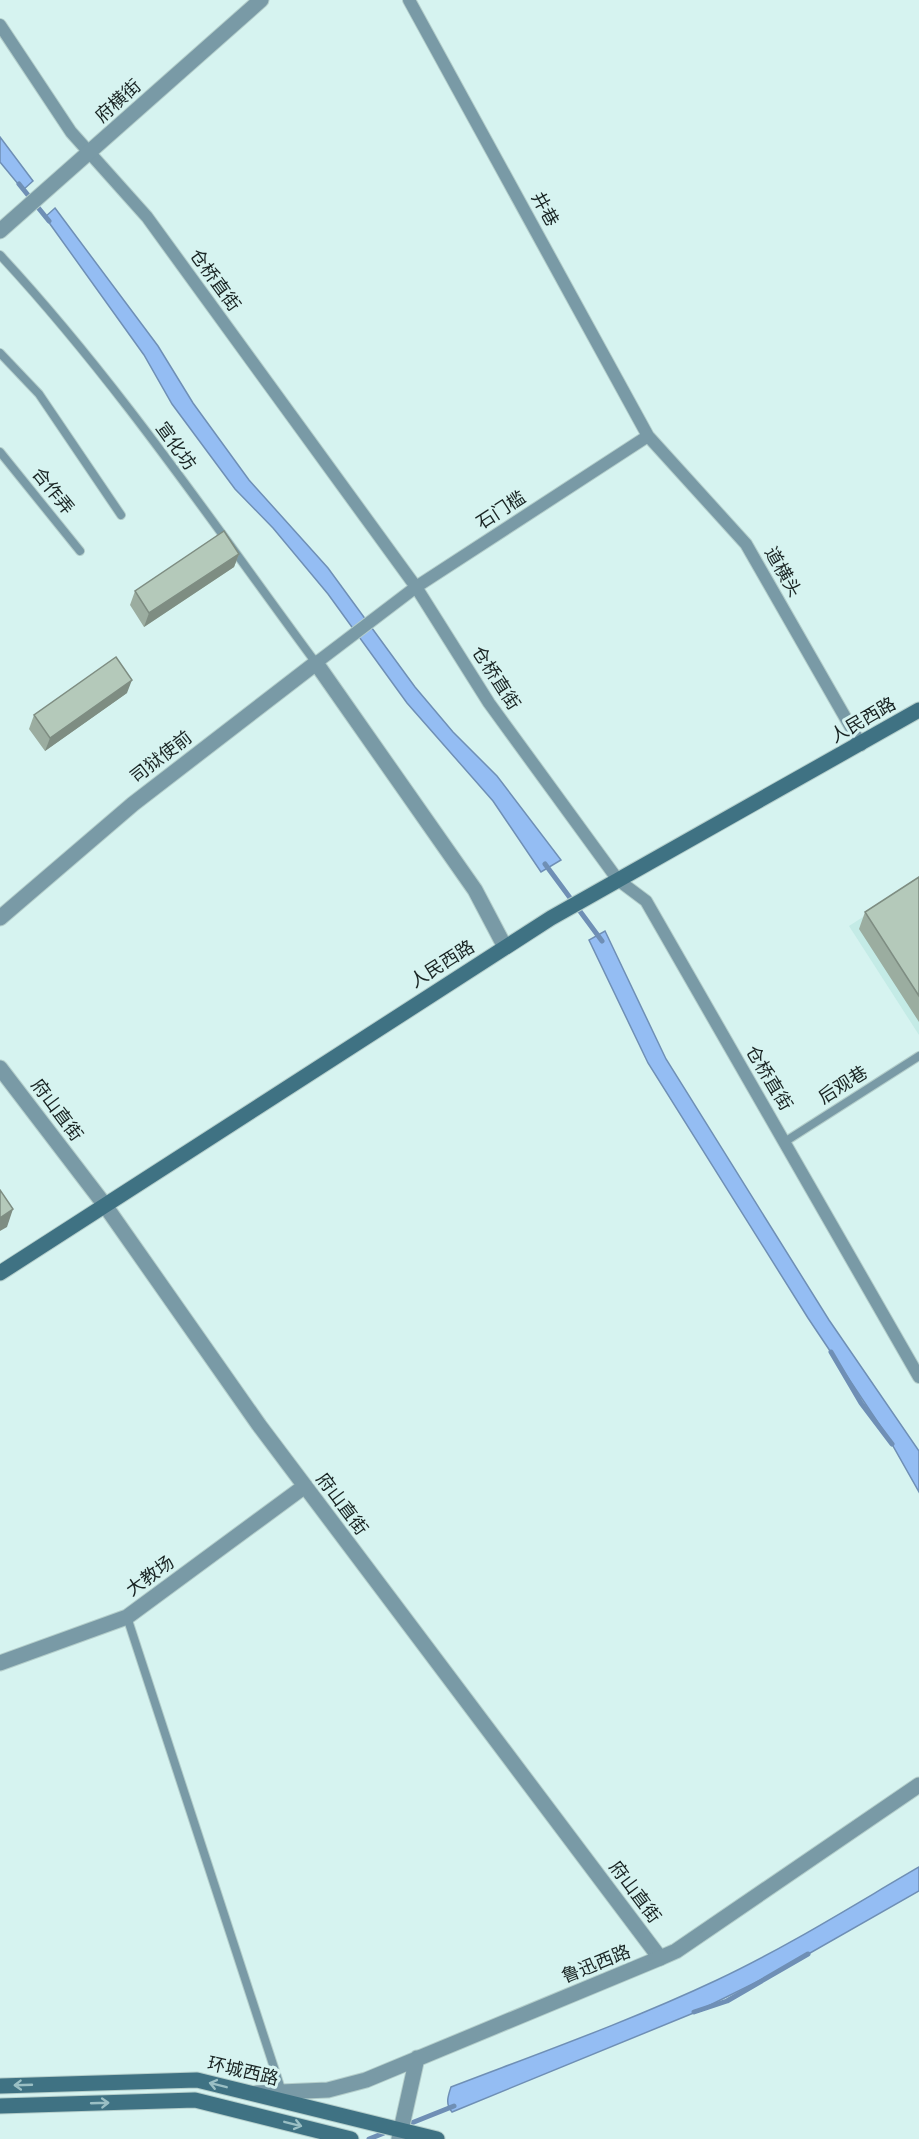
<svg xmlns="http://www.w3.org/2000/svg" width="919" height="2139" viewBox="0 0 919 2139" font-family="Signika,'Noto Sans SC',sans-serif">
  <style>
    .built { fill: #c4ebe6 }
    .water { fill: #94bdf3; stroke: #6f8fb5; stroke-width: 1.5 }
    .lines { fill: none; stroke-linecap: round; stroke-linejoin: round }
    .stream { stroke: #6f8fb5; stroke-width: 5 }
    .service-casing { stroke: #b4cecb; stroke-width: 10 }
    .pedestrian-casing { stroke: #b4cecb; stroke-width: 14 }
    .minor-casing { stroke: #b4cecb; stroke-width: 17 }
    .tertiary-casing { stroke: #b4cecb; stroke-width: 17 }
    .secondary-casing { stroke: #b4cecb; stroke-width: 17 }
    .service { stroke: #799aa6; stroke-width: 8 }
    .pedestrian { stroke: #799aa6; stroke-width: 12 }
    .minor { stroke: #799aa6; stroke-width: 15 }
    .tertiary { stroke: #799aa6; stroke-width: 15 }
    .secondary { stroke: #3f7283; stroke-width: 15 }
    .wall { fill: #9bada0 }
    .shaded-wall { fill: #7e8d82 }
    .building { fill: #b4c9ba; stroke: #7e8d82; stroke-width: 1.5 }
    .oneway { stroke: #9abfc4 }
    .labels { text-anchor: middle; dominant-baseline: central; stroke-width: 6; stroke-linejoin: round; paint-order: stroke }
    .street-label { font-size: 18px; fill: #192423; stroke: #d6f3f0 }
  </style>
  <rect width="100%" height="100%" fill="#d6f3f0"/>
  <path class="built" d="M 919,881 L 919,1035 L 849,926 Z"/>
  <path class="water" d="M 0,137 L 33,181 L 23,190 L 0,162 Z
    M 55,208 L 158,346 L 193,403 L 249,480 L 328,568 L 415,687 L 453,732 L 497,776 L 561,860 L 541,872 L 493,801 L 407,703 L 328,594 L 273,528 L 235,489 L 172,404 L 144,355 L 45,217 Z
    M 605,931 L 666,1059 L 829,1320 L 919,1451 L 919,1492 L 889,1439 L 808,1318 L 648,1063 L 589,940 Z
    M 919,1867 L 919,1891 L 775,1973 L 696,2012 L 452,2112 C 445,2104 448,2096 451,2087 C 540,2053 630,2021 717,1980 C 787,1947 852,1906 919,1867 Z"/>
  <g class="lines">
    <path class="stream" d="M 19,184 L 49,221
      M 545,864 L 602,941
      M 831,1352 L 861,1403 L 892,1444
      M 694,2012 L 727,2001 L 808,1954
      M 404,2126 L 454,2106
      M 369,2139 L 389,2131"/>
    <defs>
      <path id="service" d="M 0,255 C 117,381 214,525 316,663
        M 0,353 L 39,394 L 121,515
        M 0,452 L 80,551
        M 786,1141 L 919,1056
        M 127,1617 L 282,2092"/>
      <path id="pedestrian" d="M 409,0 L 648,436 L 746,544 L 861,745
        M 0,25 L 71,132 L 147,217 L 416,587 L 489,703 L 618,880 L 646,901 L 919,1377
        M 316,663 L 416,587 L 648,436"/>
      <path id="minor" d="M 0,231 L 261,0
        M 0,918 L 133,804 L 316,663 L 475,890 L 505,947
        M 0,1068 L 104,1204 L 259,1425 L 660,1958
        M 0,1663 L 127,1617 L 305,1486"/>
      <path id="tertiary" d="M 257,2093 L 328,2090 L 366,2080 L 660,1958 L 676,1951 L 919,1785
        M 399,2139 L 417,2058"/>
      <path id="secondary" d="M 0,1273 L 551,918 L 919,710
        M 0,2086 L 197,2080 L 437,2139
        M 0,2106 L 195,2100 L 351,2139"/>
    </defs>
    <use href="#service" class="service-casing"/>
    <use href="#pedestrian" class="pedestrian-casing"/>
    <use href="#minor" class="minor-casing"/>
    <use href="#tertiary" class="tertiary-casing"/>
    <use href="#secondary" class="secondary-casing"/>
    <use href="#service" class="service"/>
    <use href="#pedestrian" class="pedestrian"/>
    <use href="#minor" class="minor"/>
    <use href="#tertiary" class="tertiary"/>
    <use href="#secondary" class="secondary"/>
  </g>
  <path class="wall" d="M 239,554 L 234,567 L 144,627 L 130,605 L 135,591 Z
    M 127,693 L 45,751 L 29,729 L 34,715 Z
    M 919,877 L 919,1022 L 859,929 L 865,912 Z"/>
  <path class="shaded-wall" d="M 239,554 L 234,567 L 144,627 L 149,613 Z
    M 132,680 L 127,693 L 45,751 L 50,738 Z
    M 13,1209 L 7,1227 L 0,1231 L 0,1218 Z"/>
  <path class="building" d="M 224,531 L 239,554 L 149,613 L 135,591 Z
    M 116,657 L 132,680 L 50,738 L 34,715 Z
    M 919,877 L 919,996 L 865,912 Z
    M 0,1190 L 13,1209 L 0,1218 Z"/>
  <defs><path id="oneway-shaft" d="M-6 0H5M1.5-3L5.5 0L1.5 3" fill="none" stroke-width="1.6" stroke-linecap="round" stroke-linejoin="round" transform="scale(1.5)"/></defs>
  <g class="oneway">
    <use href="#oneway-shaft" transform="translate(23 2085) rotate(178)"/>
    <use href="#oneway-shaft" transform="translate(218 2085) rotate(-166)"/>
    <use href="#oneway-shaft" transform="translate(100 2103) rotate(-2)"/>
    <use href="#oneway-shaft" transform="translate(293 2124) rotate(14)"/>
  </g>
  <g class="labels">
    <g class="street-label">
      <text transform="translate(118 101) rotate(-42)">府横街</text>
      <text transform="translate(545 209) rotate(61)">井巷</text>
      <text transform="translate(215 280) rotate(54)">仓桥直街</text>
      <text transform="translate(176 446) rotate(54)">宣化坊</text>
      <text transform="translate(53 491) rotate(51)">合作弄</text>
      <text transform="translate(501 510) rotate(-33)">石门槛</text>
      <text transform="translate(783 572) rotate(60)">道横头</text>
      <text transform="translate(496 678) rotate(57)">仓桥直街</text>
      <text transform="translate(863 720) rotate(-30)">人民西路</text>
      <text transform="translate(161 757) rotate(-38)">司狱使前</text>
      <text transform="translate(442 964) rotate(-32)">人民西路</text>
      <text transform="translate(769 1078) rotate(59)">仓桥直街</text>
      <text transform="translate(843 1085) rotate(-32)">后观巷</text>
      <text transform="translate(57 1110) rotate(53)">府山直街</text>
      <text transform="translate(342 1504) rotate(53)">府山直街</text>
      <text transform="translate(150 1576) rotate(-36)">大教场</text>
      <text transform="translate(635 1892) rotate(53)">府山直街</text>
      <text transform="translate(596 1964) rotate(-22)">鲁迅西路</text>
      <text transform="translate(243 2071) rotate(13)">环城西路</text>
    </g>
  </g>
</svg>
